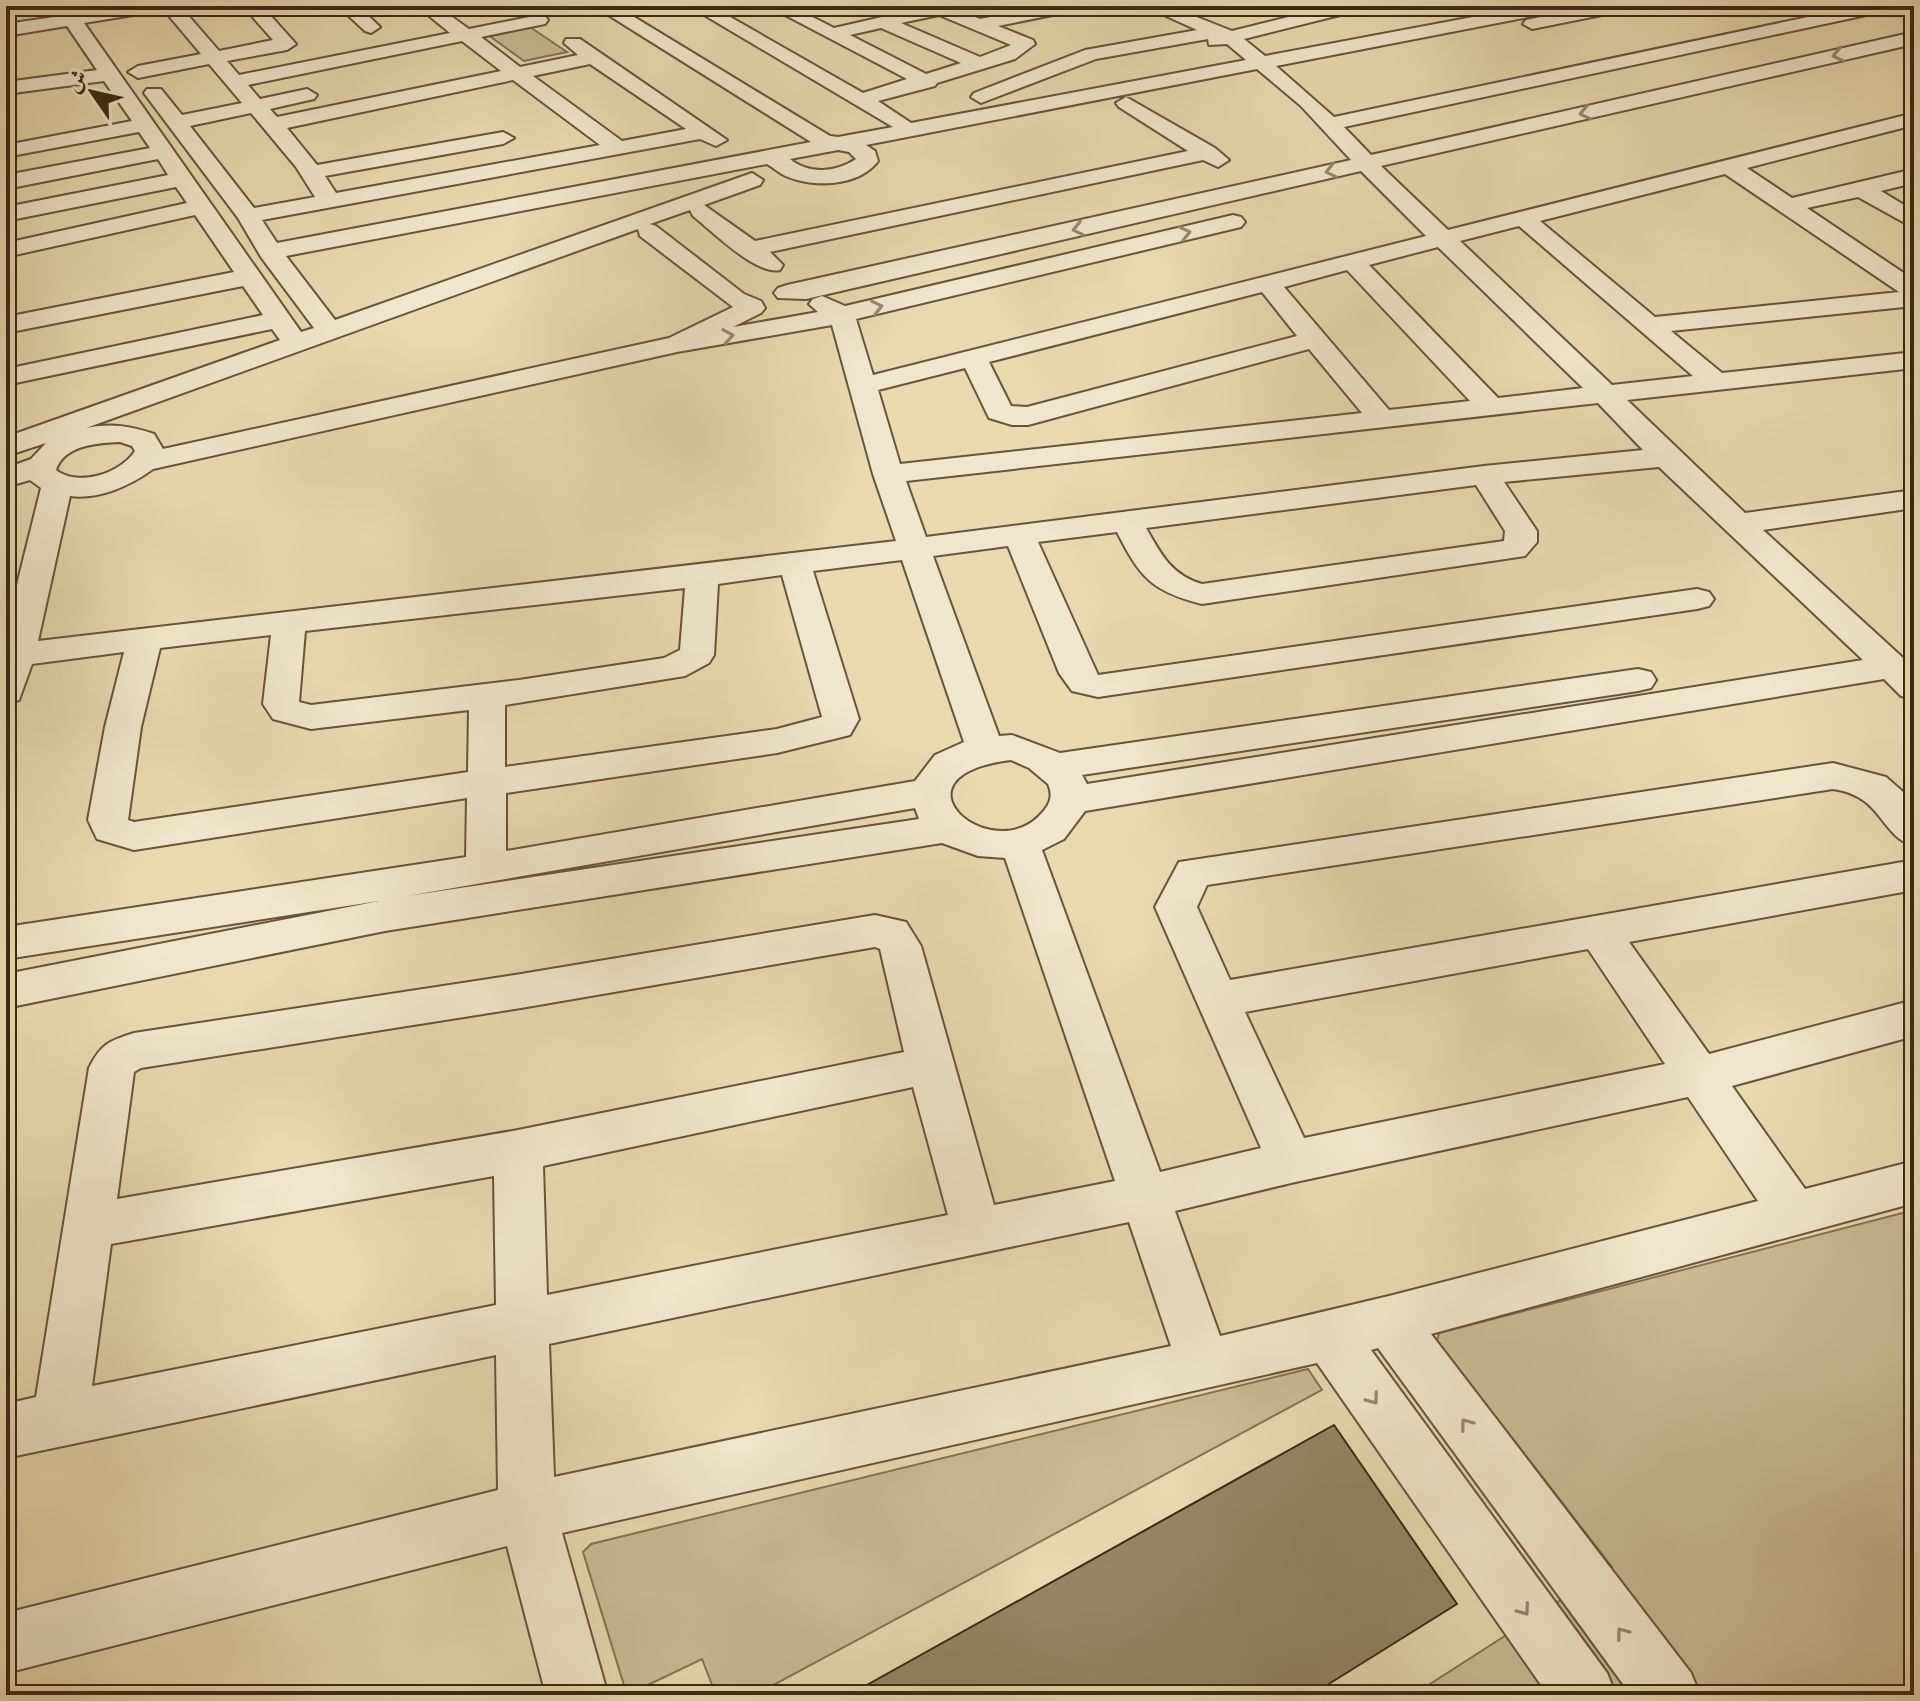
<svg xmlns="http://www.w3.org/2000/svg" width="1920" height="1701" viewBox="0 0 1920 1701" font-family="'Old Standard TT',Amiri,serif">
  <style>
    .green { fill: #cbbb95; stroke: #847255; stroke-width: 2 }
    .building { fill: #958465; stroke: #3c2815; stroke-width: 2 }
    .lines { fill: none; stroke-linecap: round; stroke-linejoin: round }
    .minor-casing { stroke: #67543c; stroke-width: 4 }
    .minor { fill: #f0e6cb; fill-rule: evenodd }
    .oneway { stroke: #968770 }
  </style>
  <rect width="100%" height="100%" fill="#e8d9af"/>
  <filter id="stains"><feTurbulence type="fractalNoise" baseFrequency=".0025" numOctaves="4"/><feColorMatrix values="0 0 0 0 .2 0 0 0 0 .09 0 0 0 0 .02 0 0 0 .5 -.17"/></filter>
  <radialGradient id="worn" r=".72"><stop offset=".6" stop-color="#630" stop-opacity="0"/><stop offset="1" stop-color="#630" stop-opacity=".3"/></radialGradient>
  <path class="green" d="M 530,27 L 567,52 L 524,61 L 488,35 Z
    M 1914,1210 L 1914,1695 L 1413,1695 L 1612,1567 L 1437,1341 L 1439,1333 Z
    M 1308,1369 L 1322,1390 L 755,1695 L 716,1695 L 702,1659 L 627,1695 L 583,1552 L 591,1544 Z"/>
  <path class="building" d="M 1334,1425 L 1457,1604 L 1311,1695 L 849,1695 Z"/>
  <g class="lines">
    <defs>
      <path id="minor" d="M 54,6 L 72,6 L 77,13 L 125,6 L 180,6 L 219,51 L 273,40 L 243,6 L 262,6 L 296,44 L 287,50 L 227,61 L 239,75 L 450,33 L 417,6 L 437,6 L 469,29 L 539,15 L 545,16 L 548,20 L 545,24 L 481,37 L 520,67 L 578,55 L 564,43 L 566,39 L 580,39 L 727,140 L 716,146 L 700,139 L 262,220 L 277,243 L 811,142 L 594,6 L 616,6 L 830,136 L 838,137 L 893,127 L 689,6 L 711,6 L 863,93 L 907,79 L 768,6 L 791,6 L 834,28 L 930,6 L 963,6 L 959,10 L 980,19 L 1045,6 L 1080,6 L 1077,10 L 998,26 L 1033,40 L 1035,44 L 1015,59 L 937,83 L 935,86 L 878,101 L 911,123 L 1246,60 L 1227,44 L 1209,45 L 1208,39 L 1096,59 L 981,103 L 971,97 L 974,93 L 1085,50 L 1197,30 L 1144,6 L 1169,6 L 1232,31 L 1333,6 L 1363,6 L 1360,10 L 1244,39 L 1265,56 L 1531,6 L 1568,6 L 1559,11 L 1276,66 L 1334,117 L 1860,6 L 1894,6 L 1885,11 L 1344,127 L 1371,155 L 1914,32 L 1914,44 L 1381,166 L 1448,230 L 1914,113 L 1914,125 L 1747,168 L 1792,198 L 1914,169 L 1914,183 L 1881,191 L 1914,211 L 1914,228 L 1858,197 L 1807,208 L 1914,280 L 1914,306 L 1671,331 L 1722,373 L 1914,352 L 1914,368 L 1627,400 L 1745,513 L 1914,490 L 1914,508 L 1763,530 L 1914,668 L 1914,699 L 1901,696 L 1884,679 L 1085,811 L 1064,839 L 1042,850 L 1160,1172 L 1261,1148 L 1155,907 L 1179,862 L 1833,763 L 1886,777 L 1911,799 L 1914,803 L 1914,846 C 1880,836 1883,796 1833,789 L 1207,885 L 1197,907 L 1230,980 L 1914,860 L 1914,890 L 1629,942 L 1709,1054 L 1914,1000 L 1914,1036 L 1732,1086 L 1805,1189 L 1914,1161 L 1914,1203 L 1431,1334 L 1691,1673 L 1700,1695 L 1631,1695 L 1378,1348 L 1371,1350 L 1607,1673 L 1616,1695 L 1548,1695 L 1317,1363 L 562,1533 L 608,1695 L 546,1695 L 507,1546 L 6,1673 L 6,1613 L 498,1490 L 496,1355 L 6,1458 L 6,1404 L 36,1397 L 89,1068 C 101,1044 109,1041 134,1033 L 521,974 L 875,915 L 906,922 L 921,946 L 994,1205 L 1115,1181 L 1005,858 L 978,856 L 942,843 L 385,931 L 6,1008 L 6,974 L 379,901 L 6,959 L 6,927 L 466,857 L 467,798 L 134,850 L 97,839 L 88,820 L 105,727 L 124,652 L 32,664 L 19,700 L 6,704 L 6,629 L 41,488 L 30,480 L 6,487 L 6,468 L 31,459 L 46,443 L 6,456 L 6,437 L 280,340 L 272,329 L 6,385 L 6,369 L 263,315 L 243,286 L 6,333 L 6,317 L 234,272 L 195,215 L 6,257 L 6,243 L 187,203 L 176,187 L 6,221 L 6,207 L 168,175 L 158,159 L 6,189 L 6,175 L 150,148 L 139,132 L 6,157 L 6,145 L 132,121 L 104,81 L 6,94 L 6,82 L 97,70 L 67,26 L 6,36 L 6,24 L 61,16 ZM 164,10 L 201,54 L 138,66 L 128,72 L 138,78 L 209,64 L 242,103 L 182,115 L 161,89 L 147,89 L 144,93 L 238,218 L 261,257 L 314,328 L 301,332 L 84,23 ZM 939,15 L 1011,45 L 980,57 L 901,23 ZM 881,28 L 961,63 L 926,74 L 850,35 ZM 462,41 L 501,71 L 277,117 L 270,109 L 314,99 L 317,95 L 307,89 L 260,99 L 248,85 ZM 590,64 L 686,129 L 622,141 L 533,76 ZM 1257,69 L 1301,106 L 1351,160 L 787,285 L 778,288 L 774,293 L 778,298 L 806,299 L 1361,171 L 1426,236 L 873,375 L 856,319 L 1241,227 L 1245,222 L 1241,217 L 1233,215 L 845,306 L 822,296 L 813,299 L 809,304 L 818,312 L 733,327 L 761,313 L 765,308 L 761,301 L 744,294 L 656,226 L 650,224 L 690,210 L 693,216 C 712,231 757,276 780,270 L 783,265 L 770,252 L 1203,160 L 1218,167 L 1229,160 L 1215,148 L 1126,97 L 1116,103 L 1119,107 L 1188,151 L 755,241 L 704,205 L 760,185 L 763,180 L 752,173 L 335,320 L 286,256 L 767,164 C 774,168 780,174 788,177 C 816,188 859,186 878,161 L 875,151 L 866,145 ZM 513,80 L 600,145 L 336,193 L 325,176 L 503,144 L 514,138 L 503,132 L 317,165 L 287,128 ZM 251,113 L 296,167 L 315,197 L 254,208 L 190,126 ZM 838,150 L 849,152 L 856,159 C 837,172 809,175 790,159 ZM 1725,174 L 1899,292 L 1655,317 L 1540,221 ZM 1519,226 L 1693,376 L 1612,385 L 1460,241 ZM 638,229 L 640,236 L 733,307 L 669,338 L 163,449 L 154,434 C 130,426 112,423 86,428 ZM 1438,247 L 1583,388 L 1498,398 L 1369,265 ZM 1347,270 L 1470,401 L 1389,410 L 1284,287 ZM 1262,292 L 1297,336 L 1027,407 L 1011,406 L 989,362 ZM 832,325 L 873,474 L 896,541 L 38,641 L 70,496 C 98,500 130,486 153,469 L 677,352 ZM 1309,349 L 1362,413 L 900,464 L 878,390 L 965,368 L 989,418 L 1012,425 L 1028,425 ZM 1598,403 L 1643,450 L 1484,466 L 926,537 L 906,481 ZM 120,442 L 132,446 L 135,451 C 120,474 78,487 56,470 C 64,445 97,443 120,442 ZM 1659,467 L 1863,660 L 1087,784 L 1082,775 L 1638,691 L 1651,688 L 1656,680 L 1651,672 L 1638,669 L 1060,753 L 1012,735 L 999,736 L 933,556 L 1008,546 L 1059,673 L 1072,691 L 1098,697 L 1697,609 L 1709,606 L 1714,599 L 1709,592 L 1697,589 L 1098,675 L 1038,542 L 1117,532 C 1140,577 1151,591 1202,604 L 1525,556 L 1537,542 L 1537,531 L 1504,482 ZM 1476,485 L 1505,531 L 1504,541 L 1202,584 C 1171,575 1161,554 1146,528 ZM 902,560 L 964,742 L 935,755 L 915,781 L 506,851 L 506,793 L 777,753 L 850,735 L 859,719 L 813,571 ZM 782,575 L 822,717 L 777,729 L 505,767 L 505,705 L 685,676 L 709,663 L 714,655 L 718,584 ZM 685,588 L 680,650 L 664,658 L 519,680 L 311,705 L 299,702 L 305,631 ZM 271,635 L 263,704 L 273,719 L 311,729 L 469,710 L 468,772 L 134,822 L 128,820 L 141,727 L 160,648 ZM 1011,760 L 1029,768 L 1048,784 C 1054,797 1049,806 1039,816 C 989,866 884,776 1011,760 ZM 915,808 L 919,819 L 407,896 ZM 875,947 L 880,949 L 904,1052 L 518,1130 L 117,1199 L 134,1072 L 141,1068 L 521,1008 ZM 1588,949 L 1665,1064 L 1304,1138 L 1245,1012 ZM 913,1087 L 948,1215 L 547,1295 L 543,1166 ZM 1688,1097 L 1758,1201 L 1389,1296 L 1220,1336 L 1175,1211 L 1291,1183 ZM 494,1176 L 496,1305 L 92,1386 L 111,1244 ZM 1129,1222 L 1171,1346 L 554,1477 L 549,1344 Z
        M 338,6 L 358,6 L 380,27 L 371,33 L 365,31 Z
        M 1595,6 L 1631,6 L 1622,11 L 1532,29 L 1523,24 L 1526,20 Z"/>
    </defs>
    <use href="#minor" class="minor-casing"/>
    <use href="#minor" class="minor"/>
  </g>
  <defs><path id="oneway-chevron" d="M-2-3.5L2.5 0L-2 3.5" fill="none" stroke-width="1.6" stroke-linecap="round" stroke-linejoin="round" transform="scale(2)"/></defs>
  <g class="oneway">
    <use href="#oneway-chevron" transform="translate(1838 55) rotate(167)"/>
    <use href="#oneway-chevron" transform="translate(1585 113) rotate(167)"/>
    <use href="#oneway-chevron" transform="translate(1331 171) rotate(167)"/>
    <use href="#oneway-chevron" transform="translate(1078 229) rotate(167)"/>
    <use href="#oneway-chevron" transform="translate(1185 233) rotate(-13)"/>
    <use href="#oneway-chevron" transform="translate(877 307) rotate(-13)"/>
    <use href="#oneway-chevron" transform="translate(728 336) rotate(-9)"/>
    <use href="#oneway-chevron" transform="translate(1373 1399) rotate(54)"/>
    <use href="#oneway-chevron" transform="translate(1466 1424) rotate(-127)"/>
    <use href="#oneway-chevron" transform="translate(1524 1610) rotate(54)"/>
    <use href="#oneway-chevron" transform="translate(1622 1633) rotate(-127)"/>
  </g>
  <rect width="1920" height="1701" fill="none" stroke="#e8d9af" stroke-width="32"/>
  <rect x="8" y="8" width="1904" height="1685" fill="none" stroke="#3c2815" stroke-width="4"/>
  <rect x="16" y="16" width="1888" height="1669" fill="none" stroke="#3c2815" stroke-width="2"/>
  <g transform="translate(92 92) rotate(304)" stroke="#f0e6cb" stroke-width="6" paint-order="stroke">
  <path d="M0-6L14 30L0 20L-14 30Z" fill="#3c2815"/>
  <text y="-12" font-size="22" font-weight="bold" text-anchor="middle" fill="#3c2815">ش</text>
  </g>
  <rect width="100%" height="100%" filter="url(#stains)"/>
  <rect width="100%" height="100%" fill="url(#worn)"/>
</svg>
